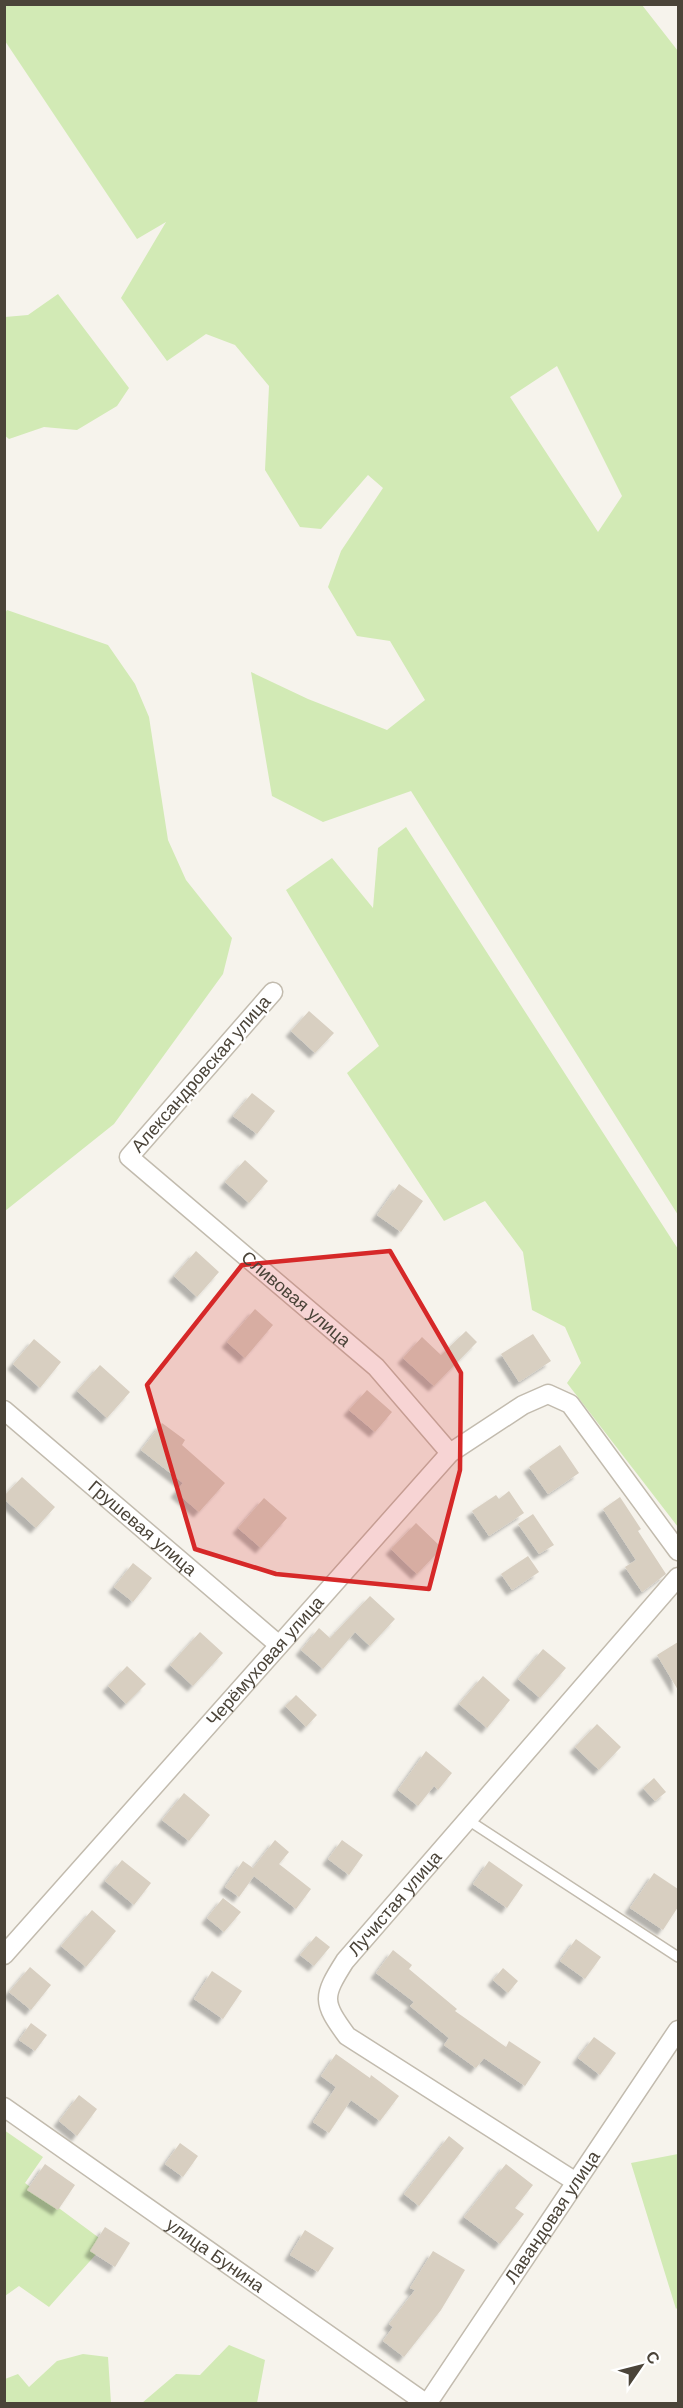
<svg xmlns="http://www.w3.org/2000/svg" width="683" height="2408" viewBox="0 0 683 2408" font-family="Arial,sans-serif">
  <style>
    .green { fill: #d2eab5; fill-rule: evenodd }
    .building { fill: #d8cfc1; filter: url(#shadow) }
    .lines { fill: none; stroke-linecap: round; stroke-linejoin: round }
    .service-casing { stroke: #c2bbae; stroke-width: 12 }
    .minor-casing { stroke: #c2bbae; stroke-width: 21 }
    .service { stroke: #fff; stroke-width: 9 }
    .minor { stroke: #fff; stroke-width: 18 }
    .marked { fill: #d62828; fill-opacity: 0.2; stroke: #d62828; stroke-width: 4.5; stroke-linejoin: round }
    .labels { text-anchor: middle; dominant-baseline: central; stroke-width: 4.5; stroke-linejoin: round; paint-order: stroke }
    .street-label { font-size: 18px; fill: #4b4439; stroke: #fff }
  </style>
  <defs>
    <filter id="shadow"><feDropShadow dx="-5.5" dy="5.5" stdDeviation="1.5" flood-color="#0004"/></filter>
  </defs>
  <rect width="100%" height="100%" fill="#f6f3ec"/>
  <path class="green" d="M 4,5 L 642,5 L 678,51 L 678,1215 L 411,791 L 323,822 L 272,796 L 251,672 L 308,699 L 387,730 L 425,700 L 390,641 L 357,636 L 328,587 L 341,551 L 383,488 L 368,475 L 321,529 L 300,527 L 265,470 L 269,386 L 235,345 L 206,334 L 167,361 L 121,298 L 166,222 L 137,239 L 5,41 ZM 557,366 L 622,496 L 598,532 L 510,397 Z
    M 58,294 L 129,388 L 117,406 L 77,430 L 44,427 L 9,439 L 4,435 L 5,317 L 28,315 Z
    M 7,610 L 108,645 L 135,684 L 149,717 L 168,840 L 186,880 L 232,938 L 223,974 L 114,1124 L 5,1211 L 4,615 Z
    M 406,827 L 678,1249 L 678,1527 L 567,1383 L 581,1363 L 565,1327 L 532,1310 L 523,1252 L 485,1201 L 444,1221 L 347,1073 L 379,1046 L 286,890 L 332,858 L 373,908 L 378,848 Z
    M 4,2130 L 43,2157 L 25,2183 L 106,2243 L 49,2307 L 19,2286 L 5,2296 Z
    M 678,2154 L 678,2307 L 676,2309 L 631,2163 Z
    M 229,2345 L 265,2360 L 257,2403 L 142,2403 L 176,2374 L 200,2375 Z
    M 83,2354 L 108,2357 L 111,2403 L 5,2403 L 5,2379 L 18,2374 L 29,2387 L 57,2361 Z"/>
  <path class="building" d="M 309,1011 L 334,1033 L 315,1053 L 291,1031 Z
    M 252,1093 L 275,1111 L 257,1134 L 233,1116 Z
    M 245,1160 L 268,1181 L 249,1203 L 225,1182 Z
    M 399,1184 L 423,1201 L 401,1232 L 377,1215 Z
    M 196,1251 L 219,1272 L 197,1297 L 174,1276 Z
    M 255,1309 L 273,1325 L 245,1358 L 227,1342 Z
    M 466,1331 L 477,1342 L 434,1386 L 403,1358 L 422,1337 L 441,1355 Z
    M 533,1334 L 551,1361 L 519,1382 L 501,1354 Z
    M 34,1339 L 61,1362 L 40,1388 L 13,1364 Z
    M 100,1365 L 130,1392 L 107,1418 L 77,1391 Z
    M 367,1390 L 392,1412 L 375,1432 L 349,1410 Z
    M 162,1423 L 185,1440 L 182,1445 L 225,1483 L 199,1512 L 176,1492 L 183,1483 L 141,1450 Z
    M 560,1445 L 579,1473 L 548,1494 L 529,1467 Z
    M 22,1477 L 55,1507 L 36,1528 L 4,1499 L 4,1496 Z
    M 509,1491 L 524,1513 L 489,1536 L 472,1511 L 496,1495 L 499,1499 Z
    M 620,1497 L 641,1529 L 638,1531 L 666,1574 L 642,1592 L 625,1567 L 636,1560 L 603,1509 Z
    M 264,1498 L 287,1518 L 261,1548 L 238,1528 Z
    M 533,1514 L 554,1545 L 539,1554 L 518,1524 Z
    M 416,1523 L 442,1548 L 417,1574 L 391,1549 Z
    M 528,1556 L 539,1572 L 512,1590 L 501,1574 Z
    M 133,1563 L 152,1578 L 133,1602 L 114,1587 Z
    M 370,1596 L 395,1619 L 370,1646 L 355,1632 L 323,1669 L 301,1650 L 319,1628 L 330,1638 Z
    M 200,1632 L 223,1653 L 193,1686 L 170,1665 Z
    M 678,1642 L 678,1690 L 657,1655 Z
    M 543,1649 L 566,1668 L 540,1698 L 518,1679 Z
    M 127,1666 L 146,1684 L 126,1704 L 108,1686 Z
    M 483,1676 L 510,1700 L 487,1728 L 459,1704 Z
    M 296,1695 L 317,1715 L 306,1727 L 285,1706 Z
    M 597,1724 L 621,1747 L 599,1770 L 575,1747 Z
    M 426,1751 L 452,1773 L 438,1790 L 434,1786 L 418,1806 L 398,1790 Z
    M 654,1778 L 666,1792 L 655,1801 L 643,1788 Z
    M 184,1793 L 210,1815 L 189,1841 L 162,1820 Z
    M 275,1840 L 289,1852 L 279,1864 L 311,1889 L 296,1909 L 254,1876 L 239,1897 L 225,1887 L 243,1861 L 253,1868 Z
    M 342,1840 L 363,1855 L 349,1875 L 328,1859 Z
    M 122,1860 L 151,1883 L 134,1905 L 105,1881 Z
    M 489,1861 L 523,1885 L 507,1908 L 473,1884 Z
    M 654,1873 L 678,1889 L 678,1907 L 663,1930 L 630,1908 Z
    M 223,1898 L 241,1912 L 224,1932 L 207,1918 Z
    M 92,1910 L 116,1931 L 86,1967 L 61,1946 Z
    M 316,1936 L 330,1947 L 314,1966 L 300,1955 Z
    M 576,1939 L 601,1957 L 585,1979 L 560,1961 Z
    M 393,1950 L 412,1965 L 409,1969 L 457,2009 L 455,2011 L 506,2047 L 509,2041 L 541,2062 L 525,2086 L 484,2058 L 476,2068 L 444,2045 L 449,2038 L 410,2006 L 414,2002 L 376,1973 Z
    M 30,1967 L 51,1985 L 31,2010 L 9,1992 Z
    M 503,1968 L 518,1981 L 508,1993 L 493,1980 Z
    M 212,1971 L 242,1991 L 223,2019 L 194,1999 Z
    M 31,2023 L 47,2035 L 35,2051 L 19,2040 Z
    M 594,2037 L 616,2053 L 600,2075 L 578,2058 Z
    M 336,2054 L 370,2078 L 371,2075 L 399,2096 L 380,2121 L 351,2100 L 329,2133 L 313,2122 L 336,2087 L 321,2076 Z
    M 79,2095 L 97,2109 L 77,2136 L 59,2121 Z
    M 449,2136 L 464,2148 L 419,2206 L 404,2194 Z
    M 180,2143 L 198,2156 L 183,2177 L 165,2164 Z
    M 45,2164 L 75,2185 L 58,2210 L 27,2190 Z
    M 506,2164 L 533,2185 L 515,2208 L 524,2214 L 500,2244 L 464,2217 Z
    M 105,2227 L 130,2243 L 115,2267 L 90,2251 Z
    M 305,2230 L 334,2248 L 318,2272 L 290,2255 Z
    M 433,2251 L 465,2270 L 441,2310 L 404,2357 L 383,2341 L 393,2327 L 389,2324 L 415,2290 L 410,2288 Z"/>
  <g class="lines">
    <defs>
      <path id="service" d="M 468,1820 L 678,1957"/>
      <g id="minor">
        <path id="s1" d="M 273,992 L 129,1157 L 376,1367 L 450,1453"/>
        <path id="s2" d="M 4,1410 L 279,1645"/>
        <path id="s3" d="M 4,1955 L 450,1453 L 523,1405 L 548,1394 L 570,1404 L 678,1551"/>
        <path id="s4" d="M 4,2107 L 427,2404"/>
        <path id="s5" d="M 576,2182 L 347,2036 C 322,2002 322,1997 345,1961 L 678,1577"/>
        <path id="s6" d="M 427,2404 L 678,2030"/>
      </g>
    </defs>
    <use href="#service" class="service-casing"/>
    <use href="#minor" class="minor-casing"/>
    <use href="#service" class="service"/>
    <use href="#minor" class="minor"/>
  </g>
  <path class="marked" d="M 390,1251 L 461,1373 L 460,1470 L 429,1589 L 276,1574 L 195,1549 L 147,1385 L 242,1265 Z"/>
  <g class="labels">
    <g class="street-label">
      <text transform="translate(201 1074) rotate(-49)">Александровская улица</text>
      <text stroke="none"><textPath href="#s1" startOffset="438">Сливовая улица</textPath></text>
      <text stroke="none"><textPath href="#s2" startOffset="182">Грушевая улица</textPath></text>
      <text stroke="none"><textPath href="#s3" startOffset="393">Черёмуховая улица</textPath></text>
      <text stroke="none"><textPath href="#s5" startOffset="432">Лучистая улица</textPath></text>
      <text stroke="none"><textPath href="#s6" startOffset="225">Лавандовая улица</textPath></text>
      <text stroke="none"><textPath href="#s4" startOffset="258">улица Бунина</textPath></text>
    </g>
  </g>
  <rect width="683" height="2408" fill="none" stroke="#4b4439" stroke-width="12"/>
  <g transform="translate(641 2366) rotate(55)" stroke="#ffffff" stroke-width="4.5" paint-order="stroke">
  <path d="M0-4.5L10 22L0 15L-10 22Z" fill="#4b4439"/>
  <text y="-9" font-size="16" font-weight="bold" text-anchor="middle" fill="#4b4439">С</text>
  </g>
</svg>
